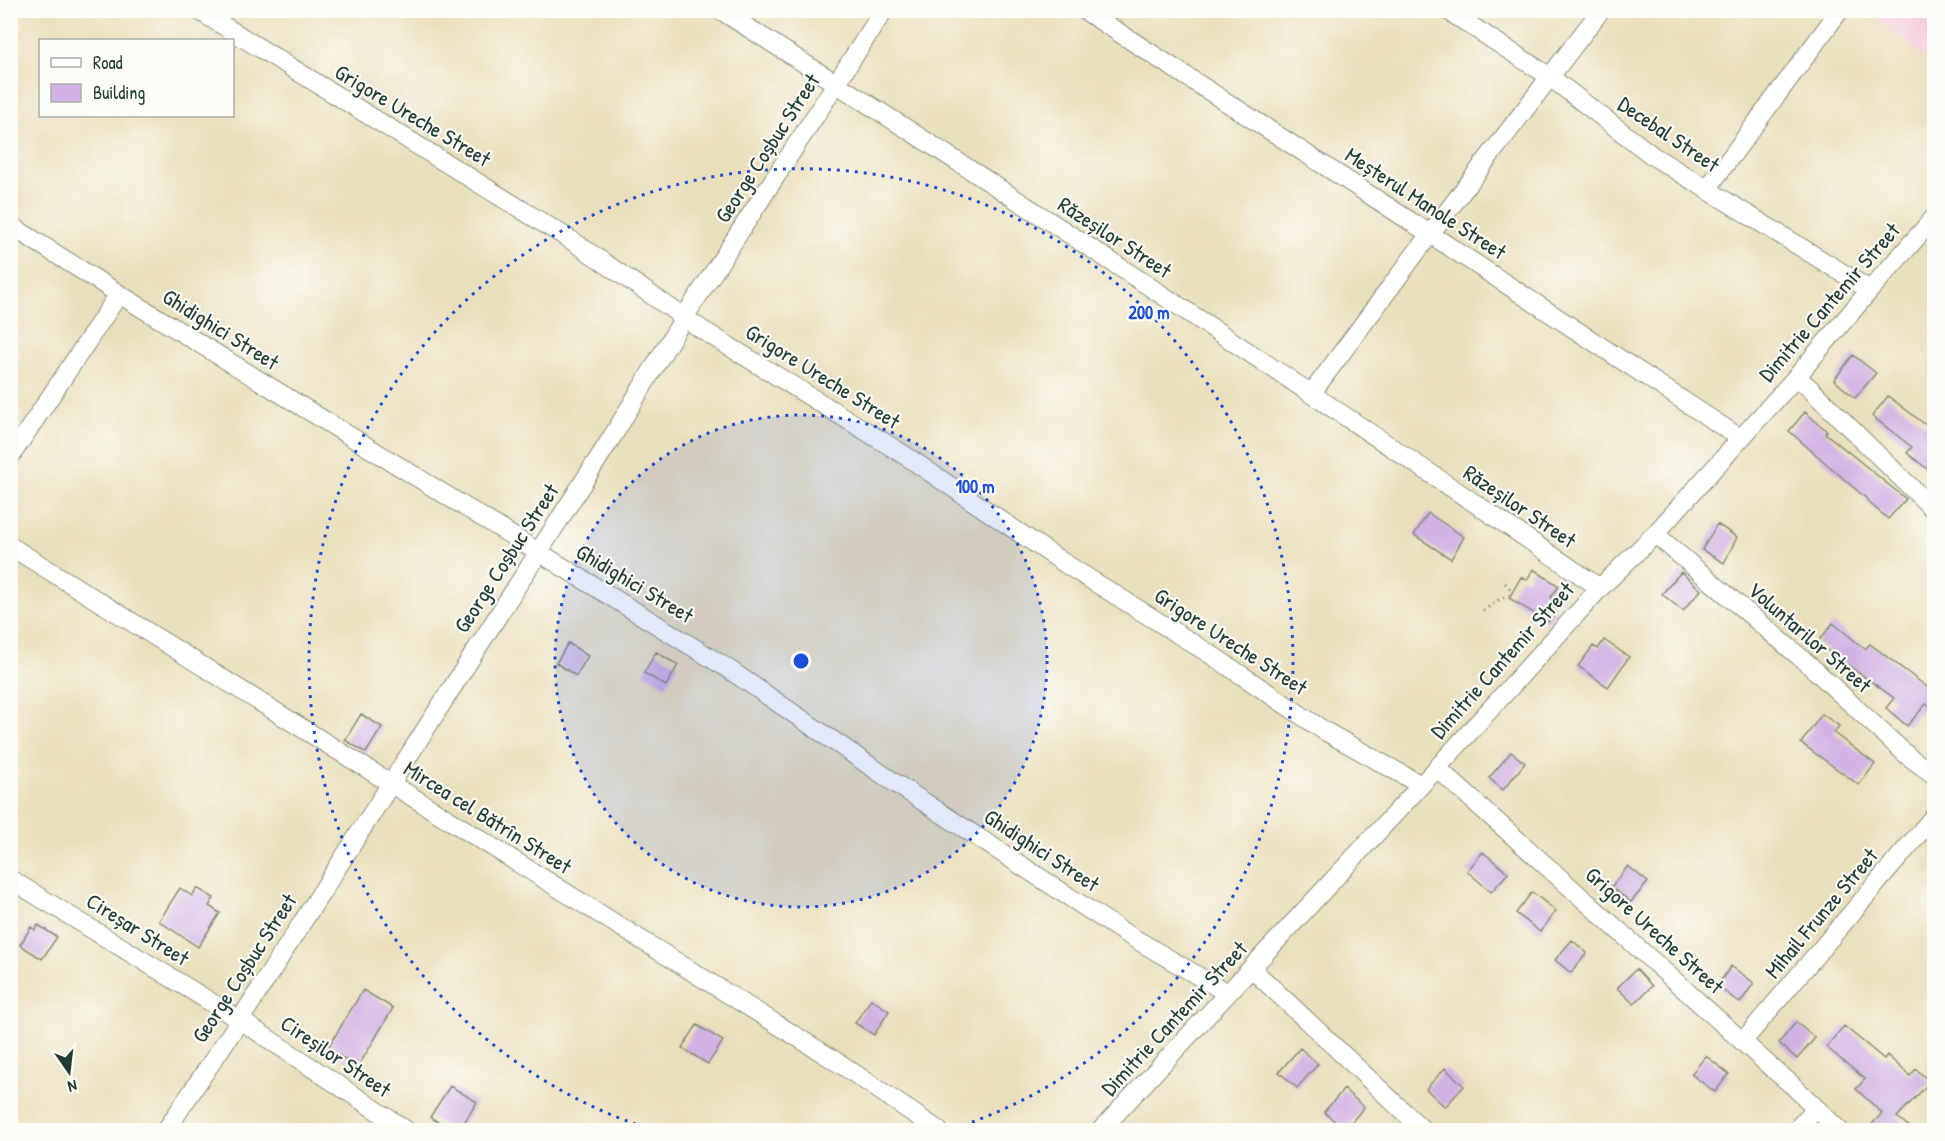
<svg xmlns="http://www.w3.org/2000/svg" width="1945" height="1141" viewBox="0 0 1945 1141" font-family="'Patrick Hand',sans-serif">
  <style>
    .built { fill: #f4cfde }
    .building { fill: #d1b2e4 }
    .lines { fill: none; stroke-linecap: round; stroke-linejoin: round }
    .minor-casing { stroke: #848e78; stroke-width: 20 }
    .path { stroke: #848e78; stroke-width: 3; stroke-dasharray: 1.5 4.5; stroke-linecap: butt }
    .minor { stroke: #fff; stroke-width: 18 }
    .ring { fill: none; stroke: #1d4ed8; stroke-width: 3; stroke-dasharray: 3 6 }
    .labels { text-anchor: middle; dominant-baseline: central; stroke-width: 4.5; stroke-linejoin: round; paint-order: stroke }
    .street-label { font-size: 22px; fill: #1f3d34; stroke: #fdfcf7 }
    .centre { fill: #1d4ed8; stroke: #fdfcf7; stroke-width: 3 }
    .ring-label { font-size: 18px; text-anchor: middle; font-weight: bold; fill: #1d4ed8; stroke: #fdfcf7; stroke-width: 4.5; stroke-linejoin: round; paint-order: stroke }
  </style>
  <rect width="100%" height="100%" fill="#fdfcf7"/>
  <filter id="ink" filterUnits="userSpaceOnUse"><feTurbulence type="fractalNoise" baseFrequency=".0167" numOctaves="2"/><feDisplacementMap in="SourceGraphic" scale="12" xChannelSelector="R" yChannelSelector="G"/><feConvolveMatrix kernelMatrix="1 2 1 2 8 2 1 2 1" color-interpolation-filters="sRGB"/></filter>
  <filter id="wash" filterUnits="userSpaceOnUse"><feTurbulence type="fractalNoise" baseFrequency=".008" numOctaves="4" result="noise"/><feDisplacementMap in="SourceGraphic" scale="24" xChannelSelector="R" yChannelSelector="G"/><feGaussianBlur stdDeviation="1.35" result="paint"/><feColorMatrix in="noise" values="0 0 0 0 0 0 0 0 0 0 0 0 0 0 0 0 0 1.4 0 .05"/><feComposite in="paint" operator="in"/></filter>
  <g filter="url(#wash)">
    <rect width="100%" height="100%" fill="#eadfbc"/>
    <path class="built" d="M 1869,11 L 1934,11 L 1934,66 Z"/>
    <g id="blocks">
      <path class="building" d="M 1853,355 L 1876,373 L 1855,398 L 1834,380 Z
        M 1888,396 L 1935,432 L 1935,475 L 1907,453 L 1912,447 L 1872,416 Z
        M 1805,412 L 1827,431 L 1825,433 L 1906,499 L 1888,519 L 1867,501 L 1868,500 L 1789,431 Z
        M 1428,513 L 1464,537 L 1451,559 L 1414,535 Z
        M 1717,524 L 1737,537 L 1724,563 L 1702,550 Z
        M 1533,569 L 1559,586 L 1551,597 L 1552,600 L 1549,606 L 1556,612 L 1548,622 L 1509,598 L 1521,577 L 1527,580 Z
        M 1681,572 L 1701,590 L 1683,611 L 1662,594 Z
        M 1833,623 L 1865,649 L 1870,644 L 1935,693 L 1935,711 L 1926,704 L 1907,726 L 1886,708 L 1894,698 L 1817,643 Z
        M 1604,640 L 1629,657 L 1608,687 L 1578,666 L 1593,646 L 1598,649 Z
        M 568,643 L 588,656 L 576,676 L 556,663 Z
        M 656,652 L 678,665 L 666,686 L 644,673 Z
        M 361,714 L 382,727 L 366,753 L 345,740 Z
        M 1822,714 L 1839,726 L 1834,733 L 1875,764 L 1859,785 L 1801,743 Z
        M 1511,752 L 1525,763 L 1503,790 L 1489,778 Z
        M 1483,852 L 1508,873 L 1491,892 L 1467,871 Z
        M 1628,866 L 1648,882 L 1631,902 L 1611,887 Z
        M 180,888 L 192,896 L 197,888 L 214,898 L 209,906 L 220,913 L 198,947 L 159,921 Z
        M 1532,892 L 1556,911 L 1540,932 L 1516,913 Z
        M 38,925 L 57,937 L 42,959 L 20,945 L 31,927 L 35,930 Z
        M 1572,940 L 1587,953 L 1571,973 L 1555,960 Z
        M 1731,966 L 1754,983 L 1740,1003 L 1717,986 Z
        M 1636,969 L 1652,986 L 1634,1004 L 1617,988 Z
        M 363,990 L 393,1008 L 358,1067 L 327,1049 Z
        M 871,999 L 889,1011 L 874,1035 L 855,1023 Z
        M 1796,1022 L 1815,1038 L 1797,1059 L 1779,1043 Z
        M 697,1025 L 723,1041 L 708,1064 L 682,1048 Z
        M 1844,1026 L 1884,1059 L 1887,1055 L 1910,1076 L 1916,1069 L 1930,1082 L 1897,1117 L 1915,1131 L 1866,1131 L 1882,1113 L 1856,1089 L 1865,1079 L 1826,1047 Z
        M 1300,1048 L 1318,1064 L 1297,1088 L 1279,1072 Z
        M 1706,1056 L 1729,1074 L 1715,1092 L 1691,1074 Z
        M 1445,1068 L 1464,1086 L 1445,1107 L 1426,1089 Z
        M 450,1086 L 477,1102 L 459,1131 L 453,1131 L 430,1117 Z
        M 1344,1089 L 1364,1107 L 1345,1130 L 1324,1112 Z"/>
    </g>
  </g>
  <g filter="url(#ink)">
    <use href="#blocks" fill-opacity="0" stroke="#848e78" stroke-width="1.5"/>
    <g class="lines">
      <defs>
        <path id="minor" d="M 198,10 L 574,242 L 701,329 L 906,456 L 1064,563 L 1213,656 L 1323,730 L 1421,785
          M 720,10 C 1017,197 1310,391 1600,588
          M 1084,10 L 1430,234 L 1740,438
          M 1447,10 L 1550,77 L 1653,156 L 1870,290
          M 1707,189 L 1840,10
          M 10,225 L 119,294 L 727,668 L 895,783 L 1120,930 L 1227,993
          M 1797,376 L 1934,510
          M 1311,394 L 1430,234 L 1601,10
          M 10,457 L 119,294
          M 1655,534 L 1807,663 L 1908,756 L 1934,775
          M 10,546 L 842,1065 L 938,1130
          M 1437,768 L 1772,1068 L 1791,1084 L 1839,1130
          M 10,879 L 240,1020 L 406,1130
          M 1252,969 L 1423,1130
          M 1743,1041 L 1934,816
          M 166,1130 L 240,1020 L 612,437 L 685,316 L 884,10
          M 1101,1130 L 1437,768 L 1600,588 L 1655,534 L 1797,376 L 1870,290 L 1934,218
          M 1796,1130 L 1815,1109"/>
      </defs>
      <use href="#minor" class="minor-casing"/>
      <path class="path" d="M 1505,583 L 1512,591
        M 1483,611 L 1501,598 L 1509,596"/>
      <use href="#minor" class="minor"/>
    </g>
  </g>
  <circle cx="801" cy="661" r="246" fill="#1d4ed8" fill-opacity=".12"/>
  <g class="ring">
    <circle cx="801" cy="661" r="246"/>
    <path d="M653 1130A492 492 0 1 1 949 1130"/>
  </g>
  <g class="labels">
    <g class="street-label">
      <text transform="translate(413 115) rotate(31)">Grigore Ureche Street</text>
      <text transform="translate(1669 134) rotate(34)">Decebal Street</text>
      <text transform="translate(767 148) rotate(-57)">George Coșbuc Street</text>
      <text transform="translate(1426 203) rotate(33)">Meșterul Manole Street</text>
      <text transform="translate(1115 237) rotate(33)">Răzeșilor Street</text>
      <text transform="translate(1829 302) rotate(-49)">Dimitrie Cantemir Street</text>
      <text transform="translate(221 329) rotate(32)">Ghidighici Street</text>
      <text transform="translate(823 376) rotate(32)">Grigore Ureche Street</text>
      <text transform="translate(1520 506) rotate(34)">Răzeșilor Street</text>
      <text transform="translate(506 558) rotate(-57)">George Coșbuc Street</text>
      <text transform="translate(635 583) rotate(31)">Ghidighici Street</text>
      <text transform="translate(1810 637) rotate(41)">Voluntarilor Street</text>
      <text transform="translate(1231 641) rotate(33)">Grigore Ureche Street</text>
      <text transform="translate(1502 660) rotate(-48)">Dimitrie Cantemir Street</text>
      <text transform="translate(488 817) rotate(32)">Mircea cel Bătrîn Street</text>
      <text transform="translate(1042 850) rotate(33)">Ghidighici Street</text>
      <text transform="translate(1821 913) rotate(-50)">Mihail Frunze Street</text>
      <text transform="translate(138 929) rotate(32)">Cireșar Street</text>
      <text transform="translate(1655 930) rotate(42)">Grigore Ureche Street</text>
      <text transform="translate(244 968) rotate(-57)">George Coșbuc Street</text>
      <text transform="translate(1174 1018) rotate(-47)">Dimitrie Cantemir Street</text>
      <text transform="translate(336 1056) rotate(34)">Cireșilor Street</text>
    </g>
  </g>
  <circle cx="801" cy="661" r="9" class="centre"/>
  <g class="ring-label">
    <text x="1149" y="319">200 m</text>
    <text x="975" y="493">100 m</text>
  </g>
  <rect width="1945" height="1141" fill="none" stroke="#fdfcf7" stroke-width="36"/>
  <rect x="39" y="39" width="195" height="78" fill="#fdfcf7" stroke="#a4b0a9" stroke-width="1.5"/>
  <rect x="51" y="58" width="30" height="9" fill="#ffffff" stroke="#a4b0a9" stroke-width="1.5"/>
  <text x="93" y="69" font-size="18" fill="#1f3d34">Road</text>
  <rect x="51" y="84" width="30" height="18" fill="#d1b2e4" stroke="#a4b0a9" stroke-width="1.5"/>
  <text x="93" y="99" font-size="18" fill="#1f3d34">Building</text>
  <g transform="translate(69 1072) rotate(166)" stroke="#fdfcf7" stroke-width="4.5" paint-order="stroke">
  <path d="M0-4.5L10 22L0 15L-10 22Z" fill="#1f3d34"/>
  <text y="-9" font-size="16" font-weight="bold" text-anchor="middle" fill="#1f3d34">N</text>
  </g>
</svg>
